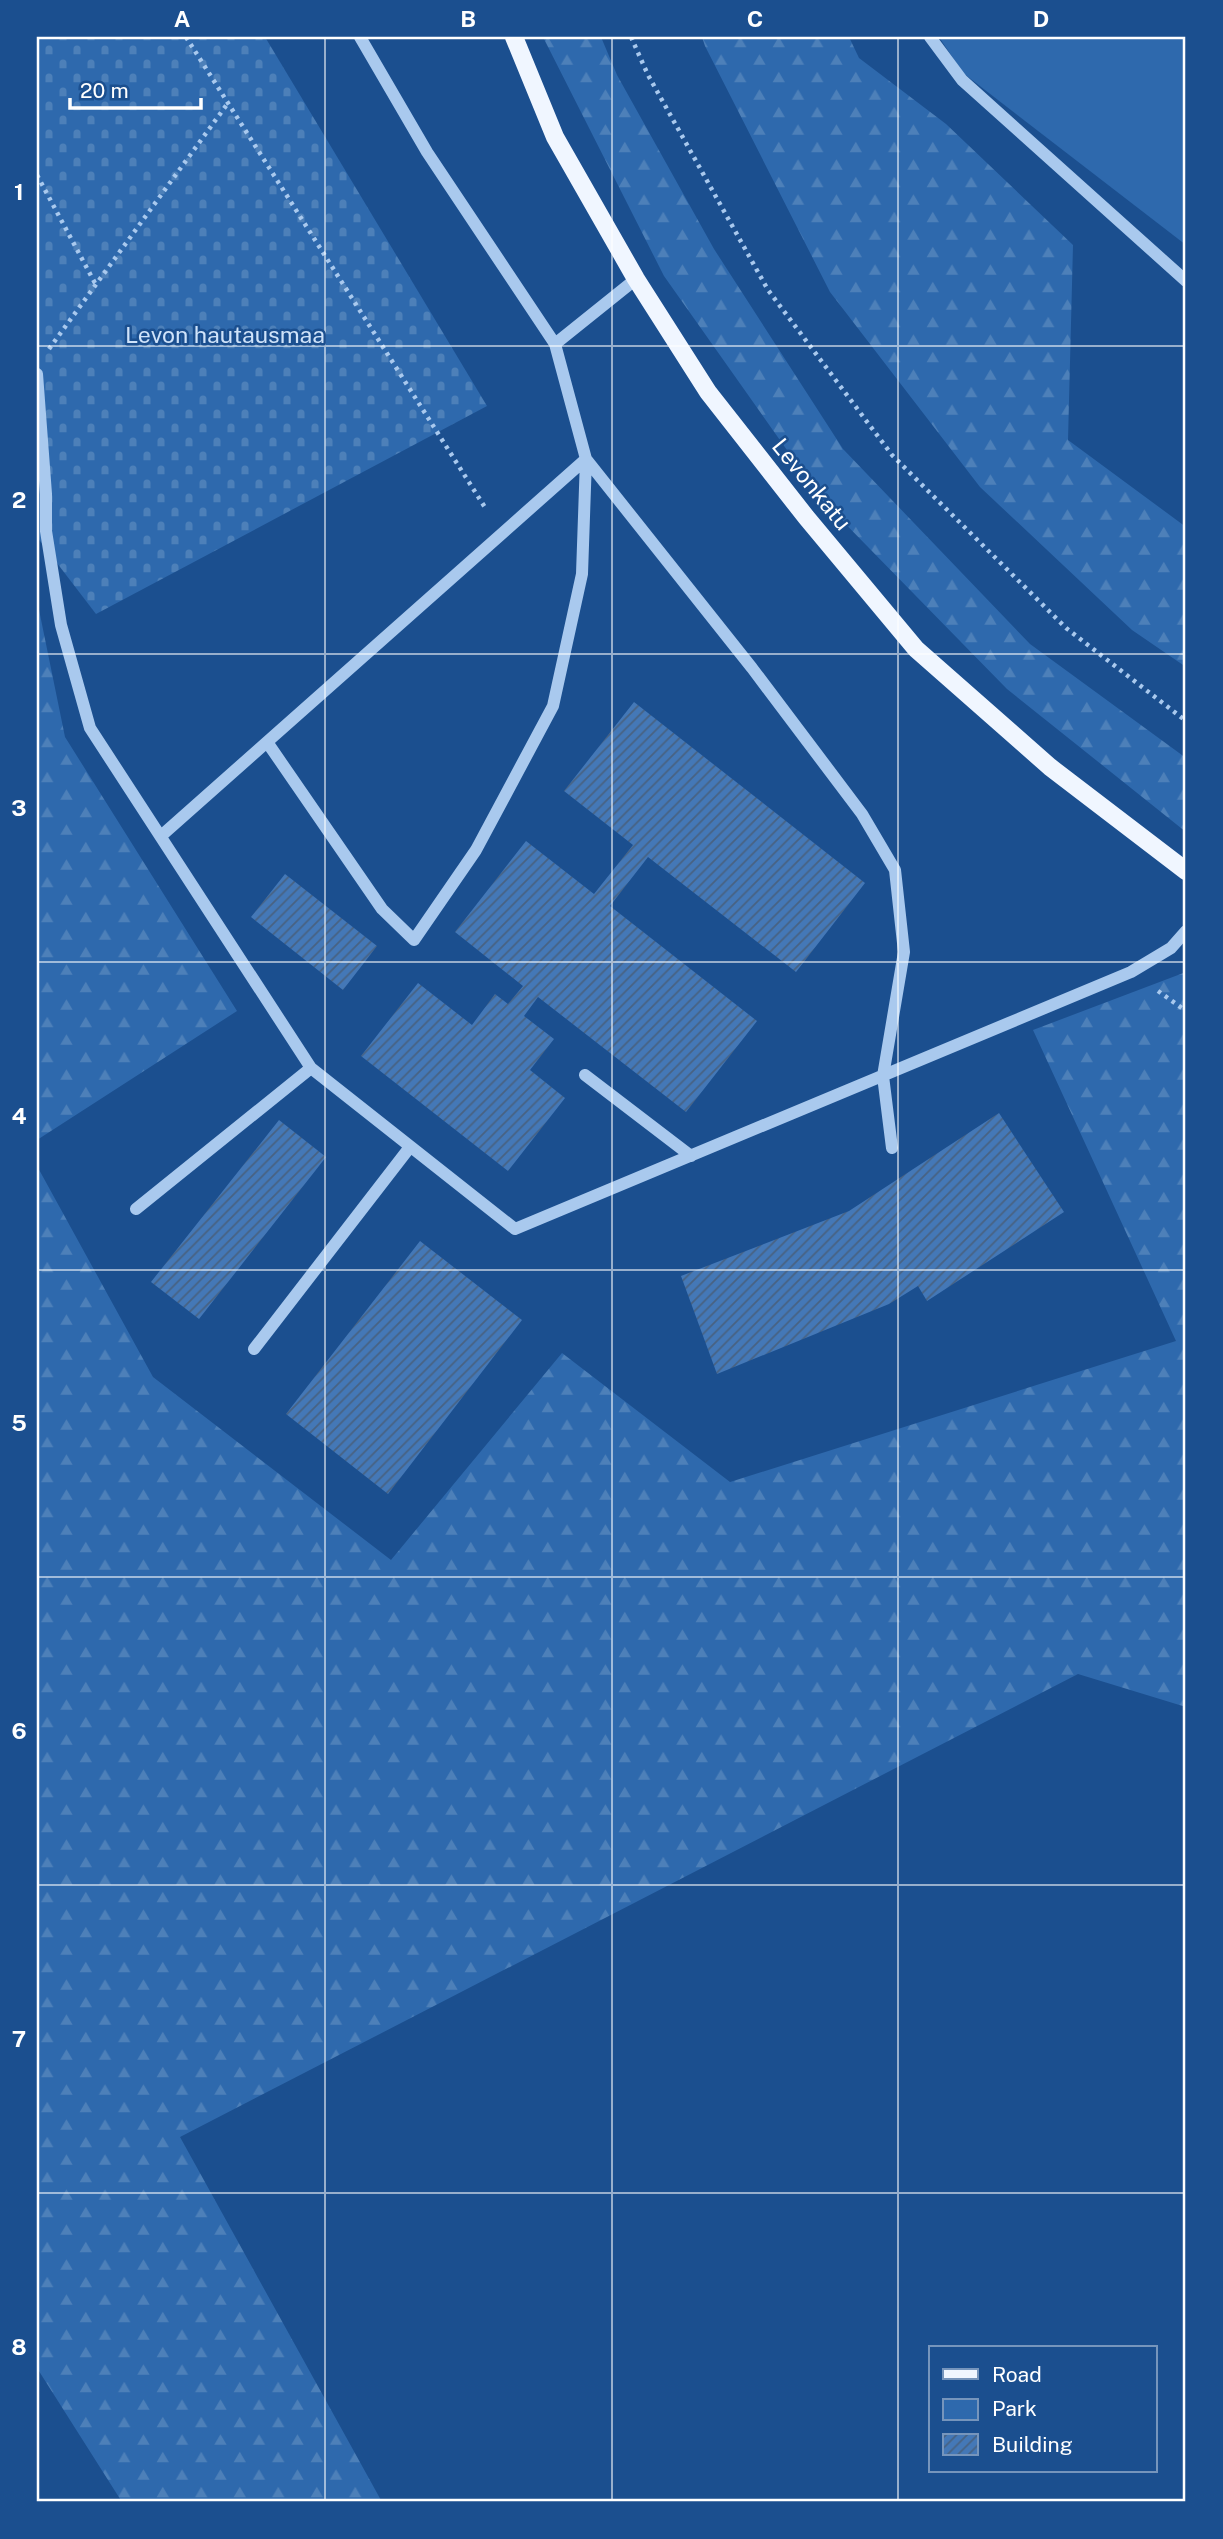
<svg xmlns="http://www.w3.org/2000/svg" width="1223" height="2539" viewBox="0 0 1223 2539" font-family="'Public Sans',sans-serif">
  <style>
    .green { fill: #2e69ad }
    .forest { fill: url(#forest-firs) }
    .cemetery { fill: url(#cemetery-stones) }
    .building { fill: url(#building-hatch) }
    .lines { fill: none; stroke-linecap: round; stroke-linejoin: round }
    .path { stroke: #a9c9ee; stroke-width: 4.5; stroke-dasharray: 3.5 5; stroke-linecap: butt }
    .minor { stroke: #a9c9ee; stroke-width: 12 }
    .major { stroke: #f0f6ff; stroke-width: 18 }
    .grid { fill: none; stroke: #fff; stroke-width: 2; stroke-opacity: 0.55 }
    .labels { text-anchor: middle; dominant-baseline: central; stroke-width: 5; stroke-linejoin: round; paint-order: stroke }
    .park-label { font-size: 23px; fill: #cfe3fa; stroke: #1b4f8f }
    .street-label { font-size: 23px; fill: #fff; stroke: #1b4f8f }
    .neatline { fill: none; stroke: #fff; stroke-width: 2.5 }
    .grid-label { font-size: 23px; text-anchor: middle; font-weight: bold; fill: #fff }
  </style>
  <defs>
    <pattern id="forest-firs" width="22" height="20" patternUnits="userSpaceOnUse" patternTransform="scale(1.75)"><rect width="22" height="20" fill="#2e69ad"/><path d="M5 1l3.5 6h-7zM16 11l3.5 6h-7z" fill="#4d80b9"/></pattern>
    <pattern id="cemetery-stones" width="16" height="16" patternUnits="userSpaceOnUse" patternTransform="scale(1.75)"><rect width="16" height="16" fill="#2e69ad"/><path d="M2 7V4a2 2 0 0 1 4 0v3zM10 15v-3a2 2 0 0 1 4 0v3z" fill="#4d80b9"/></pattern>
    <pattern id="building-hatch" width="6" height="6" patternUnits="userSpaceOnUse" patternTransform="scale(1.75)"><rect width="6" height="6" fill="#4478b7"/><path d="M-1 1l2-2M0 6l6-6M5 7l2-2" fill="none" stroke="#486282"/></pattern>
  </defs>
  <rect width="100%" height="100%" fill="#1b4f8f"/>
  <path class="green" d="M 939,37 L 1186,37 L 1186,245 L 963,73 Z"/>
  <path class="forest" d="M 543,37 L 601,37 L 617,75 L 714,249 L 843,449 L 1030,644 L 1186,758 L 1186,832 L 1007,689 L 823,501 L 664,276 Z
    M 702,37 L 849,37 L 859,58 L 946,124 L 1073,245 L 1068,440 L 1186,527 L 1186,667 L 1132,630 L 980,487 L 830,292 L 705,46 Z
    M 37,600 L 65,737 L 237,1011 L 37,1140 Z
    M 1186,972 L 1186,1707 L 1078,1674 L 180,2137 L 382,2502 L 122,2502 L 37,2368 L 37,1166 L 153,1377 L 391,1560 L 562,1353 L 730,1482 L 1176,1341 L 1033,1030 Z"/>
  <path class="cemetery" d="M 37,37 L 265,37 L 487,406 L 96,614 L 37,537 Z"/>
  <path class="building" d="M 634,702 L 865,883 L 796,972 L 648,857 L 610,906 L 757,1021 L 686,1112 L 538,997 L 524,1016 L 554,1039 L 530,1070 L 565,1098 L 508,1171 L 361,1056 L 418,983 L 472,1025 L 495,994 L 508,1004 L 523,986 L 455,932 L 526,841 L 594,894 L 633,845 L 564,791 Z
    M 285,874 L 377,946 L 343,990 L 251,917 Z
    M 999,1113 L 1064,1212 L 927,1301 L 918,1286 L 889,1304 L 717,1374 L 681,1276 L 849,1211 Z
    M 279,1120 L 326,1157 L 199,1319 L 151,1282 Z
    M 420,1241 L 522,1320 L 388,1494 L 286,1414 Z"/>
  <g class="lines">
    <path class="path" d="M 186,37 L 486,509
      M 631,37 L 648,75 L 768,290 L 892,455 L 1066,628 L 1186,721
      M 37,175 L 96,285
      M 49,349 L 228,103
      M 1158,991 L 1186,1011"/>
    <path class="minor" d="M 360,37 L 427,152 L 555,344 L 586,459 L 752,668 L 862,814 L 895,870 L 904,952 L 883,1076 L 892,1148
      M 930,37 L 962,80 L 1186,281
      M 555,344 L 636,279
      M 37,374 L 46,494 L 46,531 L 61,625 L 90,728 L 311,1068 L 515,1229 L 1131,972 L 1171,948 L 1186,931
      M 267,742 L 382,909 L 414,940 L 476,850 L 553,706 L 582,574 L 586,459
      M 161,836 L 586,459
      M 585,1075 L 691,1156
      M 136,1209 L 311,1068
      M 254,1349 L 410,1147"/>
    <path class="major" d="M 514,37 L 555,137 L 636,279 L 708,392 L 806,517 L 916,649 L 1050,767 L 1186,871"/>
  </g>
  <path class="grid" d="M 325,37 L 325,2502M 612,37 L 612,2502M 898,37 L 898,2502M 37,346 L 1186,346M 37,654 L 1186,654M 37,962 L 1186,962M 37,1270 L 1186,1270M 37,1577 L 1186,1577M 37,1885 L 1186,1885M 37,2193 L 1186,2193"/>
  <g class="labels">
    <g class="park-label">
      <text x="225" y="334">Levon hautausmaa</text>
    </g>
    <g class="street-label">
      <text transform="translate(812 484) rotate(51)">Levonkatu</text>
    </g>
  </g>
  <rect width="1223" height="2539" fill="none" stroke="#1b4f8f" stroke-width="77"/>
  <rect x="929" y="2346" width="228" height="126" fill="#1b4f8f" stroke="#7695bc" stroke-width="2"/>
  <rect x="943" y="2369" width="35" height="10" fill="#f0f6ff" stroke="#7695bc" stroke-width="2"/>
  <text x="992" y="2382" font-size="21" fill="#ffffff">Road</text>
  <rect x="943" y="2399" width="35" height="21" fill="#2e69ad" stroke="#7695bc" stroke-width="2"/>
  <text x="992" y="2416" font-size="21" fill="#ffffff">Park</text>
  <rect x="943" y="2434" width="35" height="21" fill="url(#building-hatch)" stroke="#7695bc" stroke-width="2"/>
  <text x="992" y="2452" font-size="21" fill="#ffffff">Building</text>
  <path d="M70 98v10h131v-10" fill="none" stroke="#ffffff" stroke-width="3.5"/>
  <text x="80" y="98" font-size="21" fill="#ffffff" stroke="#1b4f8f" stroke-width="5" paint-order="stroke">20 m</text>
  <rect x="38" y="38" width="1146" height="2462" class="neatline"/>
  <g class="grid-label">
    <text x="182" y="27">A</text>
    <text x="468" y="27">B</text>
    <text x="755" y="27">C</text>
    <text x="1041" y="27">D</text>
    <text x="19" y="200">1</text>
    <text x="19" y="508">2</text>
    <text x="19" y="816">3</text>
    <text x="19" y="1124">4</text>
    <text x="19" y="1431">5</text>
    <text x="19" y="1739">6</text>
    <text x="19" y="2047">7</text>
    <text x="19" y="2355">8</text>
  </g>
</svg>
